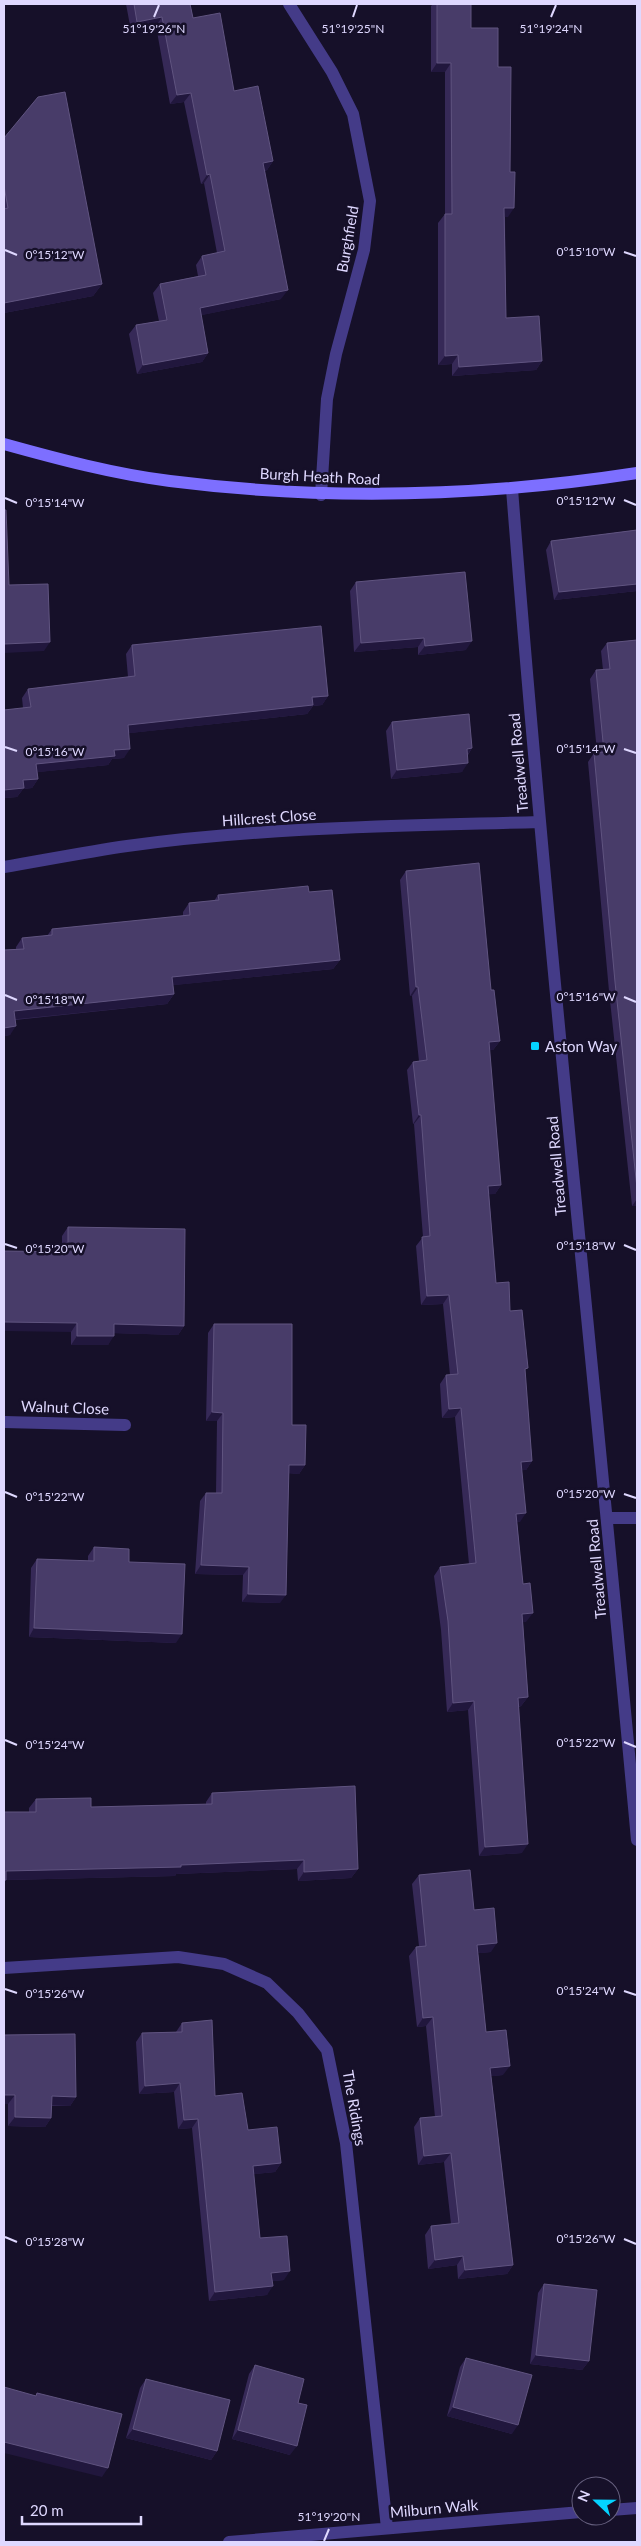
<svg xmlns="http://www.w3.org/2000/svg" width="641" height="2546" viewBox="0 0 641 2546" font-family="Lato,sans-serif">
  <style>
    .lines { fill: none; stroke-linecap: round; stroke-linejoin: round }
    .street { stroke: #443b88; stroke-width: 12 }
    .secondary { stroke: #7d6fff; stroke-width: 12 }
    .wall { fill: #362957 }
    .shaded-wall { fill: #21173d }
    .building { fill: #483c69; stroke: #605480 }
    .ticks { fill: none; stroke: #dfd8ff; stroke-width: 2 }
    .poi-dot { fill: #04d3ff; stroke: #161029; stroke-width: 2 }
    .labels { text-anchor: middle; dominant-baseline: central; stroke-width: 5; stroke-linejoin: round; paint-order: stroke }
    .street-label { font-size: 15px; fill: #dfd8ff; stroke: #161029 }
    .poi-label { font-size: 15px; fill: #dfd8ff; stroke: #161029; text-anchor: start }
    .ticks-label { font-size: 12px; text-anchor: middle; fill: #dfd8ff; stroke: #161029; stroke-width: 5; stroke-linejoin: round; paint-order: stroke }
  </style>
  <rect width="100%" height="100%" fill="#161029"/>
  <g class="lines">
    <path class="street" d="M 289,4 L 332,72 L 353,114 L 370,201 L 364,250 L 336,354 L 327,399 L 321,495
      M 512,489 C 547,940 596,1390 637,1840
      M 4,867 C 45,860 86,852 127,846 C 263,827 402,826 539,822
      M 4,1422 L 125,1425
      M 608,1518 L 637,1518
      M 4,1968 L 178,1957 L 224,1964 L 267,1983 L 298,2013 L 327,2050 L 346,2143 L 387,2528
      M 611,2510 L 637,2508
      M 229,2542 L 581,2512"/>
    <path class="secondary" d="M 4,444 C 58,459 114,474 170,481 C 327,501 481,497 637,473"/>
  </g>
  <path class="wall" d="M 126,4 L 190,4 L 193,18 L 273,161 L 267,170 L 265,171 L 281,299 L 201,315 L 208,353 L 202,362 L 137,374 L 129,334 L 136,325 L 159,321 L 153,293 L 160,284 L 198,276 L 196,265 L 202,256 L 217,253 L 204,183 L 201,184 L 184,102 L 170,104 L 156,26 L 131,31 Z
    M 433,4 L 471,4 L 471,28 L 498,67 L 508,217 L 505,217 L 506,318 L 542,361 L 536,370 L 452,376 L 452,364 L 438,365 L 438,223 L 445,214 L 445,72 L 431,72 L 431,6 Z
    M 4,138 L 102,284 L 93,296 L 4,313 Z
    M 637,530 L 637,591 L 554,600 L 546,550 L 551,541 Z
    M 356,582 L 466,650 L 418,655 L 418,647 L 354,652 L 350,591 Z
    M 637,640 L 637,1206 L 632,1206 L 609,991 L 588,762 L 594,753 L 597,752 L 590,679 L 596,670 L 603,670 L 601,651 L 607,643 Z
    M 132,645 L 328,696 L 322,705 L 313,706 L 307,714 L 129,733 L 124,758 L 112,759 L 108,765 L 37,772 L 38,779 L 32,788 L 23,789 L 17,797 L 4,798 L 4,710 L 23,708 L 22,698 L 28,689 L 128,677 L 126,654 Z
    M 392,722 L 472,748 L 468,755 L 462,772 L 391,779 L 386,731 Z
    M 406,871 L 491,990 L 500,1041 L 493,1050 L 489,1050 L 501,1185 L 495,1194 L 489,1194 L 496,1283 L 510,1311 L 525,1373 L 532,1461 L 526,1470 L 522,1470 L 520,1522 L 517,1522 L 526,1622 L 523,1622 L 528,1697 L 521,1706 L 519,1707 L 522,1853 L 479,1856 L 468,1710 L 447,1712 L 441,1630 L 434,1576 L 440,1567 L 469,1564 L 455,1417 L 442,1418 L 440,1384 L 446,1375 L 450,1375 L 443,1304 L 421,1305 L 416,1246 L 423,1237 L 414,1124 L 413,1124 L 407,1070 L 413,1062 L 419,1061 L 412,996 L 410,996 L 400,880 Z
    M 309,892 L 340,960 L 333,969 L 173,985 L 174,994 L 167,1004 L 15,1020 L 10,1035 L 4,1036 L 4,950 L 16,949 L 16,947 L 22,938 L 47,936 L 52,929 L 183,916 L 183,912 L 189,903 L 214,901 L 218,895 Z
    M 68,1227 L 184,1326 L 178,1335 L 114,1333 L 108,1345 L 71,1345 L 71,1332 L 62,1252 L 62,1236 Z
    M 214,1324 L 292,1425 L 305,1465 L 299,1474 L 289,1473 L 280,1603 L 242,1602 L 243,1575 L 195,1574 L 200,1501 L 206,1493 L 216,1493 L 217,1421 L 206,1421 L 208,1333 Z
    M 94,1547 L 129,1562 L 176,1643 L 29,1637 L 31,1568 L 37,1559 L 88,1561 L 88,1556 Z
    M 212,1793 L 358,1869 L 351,1878 L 298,1881 L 297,1869 L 176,1874 L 175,1876 L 6,1880 L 4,1883 L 4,1812 L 29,1812 L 29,1808 L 36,1799 L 91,1807 L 206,1805 L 206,1802 Z
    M 419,1875 L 474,1910 L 491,1952 L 478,1953 L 486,2032 L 503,2075 L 491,2076 L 513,2265 L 507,2274 L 458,2279 L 457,2265 L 428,2269 L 425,2235 L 431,2226 L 451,2224 L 444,2162 L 418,2165 L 414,2127 L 420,2118 L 435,2117 L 426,2026 L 417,2027 L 409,1956 L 416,1947 L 419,1946 L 412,1884 Z
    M 182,2023 L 215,2096 L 281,2163 L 275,2172 L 253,2174 L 260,2238 L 284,2280 L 272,2281 L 267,2295 L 209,2301 L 192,2128 L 178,2129 L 174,2092 L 139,2094 L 136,2042 L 142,2033 L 176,2032 Z
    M 4,2035 L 76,2097 L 70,2106 L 52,2106 L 51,2118 L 45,2127 L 8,2126 L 8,2104 L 4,2104 Z
    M 544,2284 L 589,2361 L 582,2370 L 530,2364 L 538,2293 Z
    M 466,2358 L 512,2434 L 447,2416 L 460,2367 Z
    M 255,2365 L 298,2403 L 290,2455 L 232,2439 L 249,2374 Z
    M 146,2379 L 217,2451 L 211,2460 L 126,2438 L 140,2388 Z"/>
  <path class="shaded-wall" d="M 162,17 L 156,26 L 131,31 L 137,22 Z
    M 437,63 L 451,63 L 445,72 L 431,72 Z
    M 191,93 L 184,102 L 170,104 L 177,95 Z
    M 273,161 L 267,170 L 257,172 L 263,163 Z
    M 210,174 L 204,183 L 201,184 L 207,175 Z
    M 504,208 L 514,208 L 508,217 L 498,217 Z
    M 102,284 L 93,296 L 4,313 L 4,303 Z
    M 288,290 L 281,299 L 193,317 L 200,308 Z
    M 208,353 L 202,362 L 137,374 L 143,365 Z
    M 458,355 L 452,364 L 438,365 L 445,356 Z
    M 542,361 L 536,370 L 452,376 L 459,367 Z
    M 637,584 L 637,591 L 554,600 L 559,592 Z
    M 424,638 L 418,647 L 354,652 L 361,643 Z
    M 472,641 L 466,650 L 418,655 L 425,646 Z
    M 50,642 L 44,651 L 4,653 L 4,644 Z
    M 328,696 L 322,705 L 313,706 L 307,714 L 122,734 L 128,725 Z
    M 472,748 L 466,757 L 467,749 Z
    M 130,749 L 124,758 L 112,759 L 108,765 L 30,773 L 36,764 L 114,750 Z
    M 468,763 L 462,772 L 391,779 L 397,770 Z
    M 38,779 L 32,788 L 23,789 L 17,797 L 4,798 L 4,790 L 23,780 Z
    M 340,960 L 333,969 L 166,986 L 172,977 Z
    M 416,987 L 418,987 L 412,996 L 410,996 Z
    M 174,994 L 167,1004 L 8,1020 L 14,1011 Z
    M 16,1026 L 10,1035 L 4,1036 L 4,1028 Z
    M 500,1041 L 493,1050 L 482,1051 L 489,1042 Z
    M 419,1115 L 421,1115 L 414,1124 L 413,1124 Z
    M 501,1185 L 495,1194 L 482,1195 L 488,1186 Z
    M 637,1199 L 637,1206 L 632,1206 Z
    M 449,1295 L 443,1304 L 421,1305 L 427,1296 Z
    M 4,1322 L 77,1323 L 71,1332 L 4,1331 Z
    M 114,1324 L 184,1326 L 178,1335 L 108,1333 Z
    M 77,1336 L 114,1336 L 108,1345 L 71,1345 Z
    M 461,1408 L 455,1417 L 442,1418 L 449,1409 Z
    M 212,1412 L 223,1413 L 217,1421 L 206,1421 Z
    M 532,1461 L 526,1470 L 515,1471 L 521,1462 Z
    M 289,1465 L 305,1465 L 299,1474 L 283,1473 Z
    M 526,1513 L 520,1522 L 510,1523 L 516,1514 Z
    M 201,1565 L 249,1567 L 243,1575 L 195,1574 Z
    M 248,1594 L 286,1595 L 280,1603 L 242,1602 Z
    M 533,1613 L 526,1622 L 516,1623 L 522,1614 Z
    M 34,1628 L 182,1634 L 176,1643 L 29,1637 Z
    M 528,1697 L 521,1706 L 512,1707 L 518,1698 Z
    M 474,1701 L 468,1710 L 447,1712 L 453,1703 Z
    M 528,1844 L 522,1853 L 479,1856 L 485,1847 Z
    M 304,1860 L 297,1869 L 176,1874 L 175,1876 L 6,1880 L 4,1883 L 4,1874 L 6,1871 Z
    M 358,1869 L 351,1878 L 298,1881 L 304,1872 Z
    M 497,1943 L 491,1952 L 470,1954 L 477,1945 Z
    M 433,2017 L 426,2026 L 417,2027 L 423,2018 Z
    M 510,2066 L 503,2075 L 484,2077 L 490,2068 Z
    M 180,2083 L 174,2092 L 139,2094 L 145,2086 Z
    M 4,2095 L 15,2095 L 8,2104 L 4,2104 Z
    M 52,2096 L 76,2097 L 70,2106 L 46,2105 Z
    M 15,2117 L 51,2118 L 45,2127 L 8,2126 Z
    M 198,2119 L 192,2128 L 178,2129 L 184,2120 Z
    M 451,2153 L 444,2162 L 418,2165 L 424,2156 Z
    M 281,2163 L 275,2172 L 246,2175 L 253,2166 Z
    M 463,2256 L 457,2265 L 428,2269 L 435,2260 Z
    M 513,2265 L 507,2274 L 458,2279 L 465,2270 Z
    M 290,2271 L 284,2280 L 265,2282 L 271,2273 Z
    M 273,2286 L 267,2295 L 209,2301 L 215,2292 Z
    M 536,2355 L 589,2361 L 582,2370 L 530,2364 Z
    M 453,2407 L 518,2425 L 512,2434 L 447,2416 Z
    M 133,2429 L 217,2451 L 211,2460 L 126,2438 Z
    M 238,2430 L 297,2446 L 290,2455 L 232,2439 Z
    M 4,2442 L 108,2468 L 102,2477 L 4,2453 Z"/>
  <path class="building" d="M 134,4 L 190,4 L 193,18 L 220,13 L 234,91 L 258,86 L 273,161 L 263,163 L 288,290 L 200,308 L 208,353 L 143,365 L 136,325 L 167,320 L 160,284 L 206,275 L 202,256 L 225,251 L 210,174 L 207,175 L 191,93 L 177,95 L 162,17 L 137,22 Z
    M 437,4 L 471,4 L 471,28 L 498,28 L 498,67 L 511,67 L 510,172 L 515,172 L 514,208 L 504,208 L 506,318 L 539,316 L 542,361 L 459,367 L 458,355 L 445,356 L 445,214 L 452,214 L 451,63 L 437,63 Z
    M 65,92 L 102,284 L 4,303 L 4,209 L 8,208 L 4,186 L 4,138 L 38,97 Z
    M 4,510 L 6,510 L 9,585 L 48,584 L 50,642 L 4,644 Z
    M 637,530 L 637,584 L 559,592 L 551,541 Z
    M 465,572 L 472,641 L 425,646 L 424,638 L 361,643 L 356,582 Z
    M 321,626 L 328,696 L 312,697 L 313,705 L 128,725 L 130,749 L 114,750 L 115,756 L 36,764 L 38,779 L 23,780 L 24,788 L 4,790 L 4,710 L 31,707 L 28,689 L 135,676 L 132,645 Z
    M 637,640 L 637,1188 L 615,982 L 594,753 L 604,752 L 596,670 L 610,669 L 607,643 Z
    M 469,714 L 472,748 L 467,749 L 468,763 L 397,770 L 392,722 Z
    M 479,863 L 491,990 L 494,990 L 500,1041 L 489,1042 L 501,1185 L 488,1186 L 496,1283 L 509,1282 L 510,1311 L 522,1310 L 528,1368 L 525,1369 L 532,1461 L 521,1462 L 526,1513 L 516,1514 L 523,1584 L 530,1583 L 533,1613 L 522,1614 L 528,1697 L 518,1698 L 528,1844 L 485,1847 L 474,1701 L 453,1703 L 448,1621 L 440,1567 L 476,1563 L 461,1408 L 449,1409 L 446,1375 L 458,1374 L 449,1295 L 427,1296 L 422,1237 L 430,1236 L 421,1115 L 419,1115 L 413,1062 L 427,1060 L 418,987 L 416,987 L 406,871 Z
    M 308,886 L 309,892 L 332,890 L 340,960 L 172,977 L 174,994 L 14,1011 L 16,1026 L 4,1028 L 4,950 L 24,949 L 22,938 L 52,935 L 52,929 L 190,915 L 189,903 L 219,900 L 218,895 Z
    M 68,1227 L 185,1229 L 184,1326 L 114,1324 L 114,1336 L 77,1336 L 77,1323 L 4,1322 L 4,1251 L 68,1252 Z
    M 214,1324 L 292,1324 L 292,1425 L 306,1425 L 305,1465 L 289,1465 L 286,1595 L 248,1594 L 249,1567 L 201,1565 L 206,1493 L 222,1493 L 223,1413 L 212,1412 Z
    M 94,1547 L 129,1549 L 129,1562 L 185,1564 L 182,1634 L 34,1628 L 37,1559 L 94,1561 Z
    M 355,1786 L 358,1869 L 304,1872 L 304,1860 L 181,1865 L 181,1867 L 6,1871 L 6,1880 L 4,1880 L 4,1812 L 36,1812 L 36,1799 L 91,1798 L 91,1807 L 212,1804 L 212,1793 Z
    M 470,1870 L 474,1910 L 494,1908 L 497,1943 L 477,1945 L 486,2032 L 506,2030 L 510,2066 L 490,2068 L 513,2265 L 465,2270 L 463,2256 L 435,2260 L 431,2226 L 459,2223 L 451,2153 L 424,2156 L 420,2118 L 442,2116 L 433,2017 L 423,2018 L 416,1947 L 426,1946 L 419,1875 Z
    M 212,2020 L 215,2096 L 242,2093 L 248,2130 L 277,2127 L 281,2163 L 253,2166 L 260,2238 L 287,2236 L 290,2271 L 271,2273 L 273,2286 L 215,2292 L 198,2119 L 184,2120 L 180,2083 L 145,2086 L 142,2033 L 182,2032 L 182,2023 Z
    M 75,2034 L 76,2097 L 52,2096 L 51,2118 L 15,2117 L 15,2095 L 4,2095 L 4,2035 Z
    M 544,2284 L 597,2290 L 589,2361 L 536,2355 Z
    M 466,2358 L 532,2375 L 518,2425 L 453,2407 Z
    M 255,2365 L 304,2379 L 298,2403 L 307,2405 L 297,2446 L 238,2430 Z
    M 146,2379 L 230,2400 L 217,2451 L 133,2429 Z
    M 4,2387 L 36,2396 L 37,2393 L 122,2414 L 108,2468 L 4,2442 Z"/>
  <path class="ticks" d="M 154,17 L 159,5M 353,17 L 357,5M 551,17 L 556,5M 5,250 L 17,255M 624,252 L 636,256M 5,498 L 17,503M 624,500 L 636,505M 5,747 L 17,751M 624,749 L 636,753M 5,995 L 17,1000M 624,997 L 636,1002M 5,1244 L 17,1248M 624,1245 L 636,1250M 5,1492 L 17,1497M 624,1494 L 636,1498M 5,1740 L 17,1745M 624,1742 L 636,1747M 5,1989 L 17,1993M 624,1991 L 636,1995M 5,2237 L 17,2242M 624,2239 L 636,2244M 324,2541 L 329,2529"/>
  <rect class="poi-dot" x="530" y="1041" width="10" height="10" rx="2.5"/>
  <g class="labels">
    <g class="street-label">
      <text transform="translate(347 239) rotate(-80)">Burghfield</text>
      <text transform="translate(320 476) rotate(3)">Burgh Heath Road</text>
      <text transform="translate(518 763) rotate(-95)">Treadwell Road</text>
      <text transform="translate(269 817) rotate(-4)">Hillcrest Close</text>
      <text transform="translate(556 1166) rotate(-95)">Treadwell Road</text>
      <text transform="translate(65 1407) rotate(2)">Walnut Close</text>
      <text transform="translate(596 1569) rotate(-95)">Treadwell Road</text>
      <text transform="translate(355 2108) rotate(80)">The Ridings</text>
      <text transform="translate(434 2508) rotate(-5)">Milburn Walk</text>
    </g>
    <g class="poi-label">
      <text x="545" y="1046">Aston Way</text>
    </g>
  </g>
  <g class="ticks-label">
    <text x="154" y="33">51°19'26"N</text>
    <text x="353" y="33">51°19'25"N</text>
    <text x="551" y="33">51°19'24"N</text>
    <text x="586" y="256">0°15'10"W</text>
    <text x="55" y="259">0°15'12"W</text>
    <text x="586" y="505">0°15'12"W</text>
    <text x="55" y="507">0°15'14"W</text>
    <text x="586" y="753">0°15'14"W</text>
    <text x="55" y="756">0°15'16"W</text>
    <text x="586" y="1001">0°15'16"W</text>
    <text x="55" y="1004">0°15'18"W</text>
    <text x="586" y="1250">0°15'18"W</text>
    <text x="55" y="1253">0°15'20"W</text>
    <text x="586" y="1498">0°15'20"W</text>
    <text x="55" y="1501">0°15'22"W</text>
    <text x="586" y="1747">0°15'22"W</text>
    <text x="55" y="1749">0°15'24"W</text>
    <text x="586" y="1995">0°15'24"W</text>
    <text x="55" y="1998">0°15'26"W</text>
    <text x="586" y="2243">0°15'26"W</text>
    <text x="55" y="2246">0°15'28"W</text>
    <text x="329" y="2521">51°19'20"N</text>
  </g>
  <rect width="641" height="2546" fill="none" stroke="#dfd8ff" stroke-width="10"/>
  <g transform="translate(596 2501) rotate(292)"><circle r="24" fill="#161029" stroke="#66607f"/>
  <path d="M0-4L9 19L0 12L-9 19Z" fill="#04d3ff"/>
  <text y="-8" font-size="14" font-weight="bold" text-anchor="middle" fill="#dfd8ff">N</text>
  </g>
  <path d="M22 2516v8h119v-8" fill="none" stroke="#dfd8ff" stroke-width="2.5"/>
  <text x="30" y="2516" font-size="15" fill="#dfd8ff" stroke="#161029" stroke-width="4" paint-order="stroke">20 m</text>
</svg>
